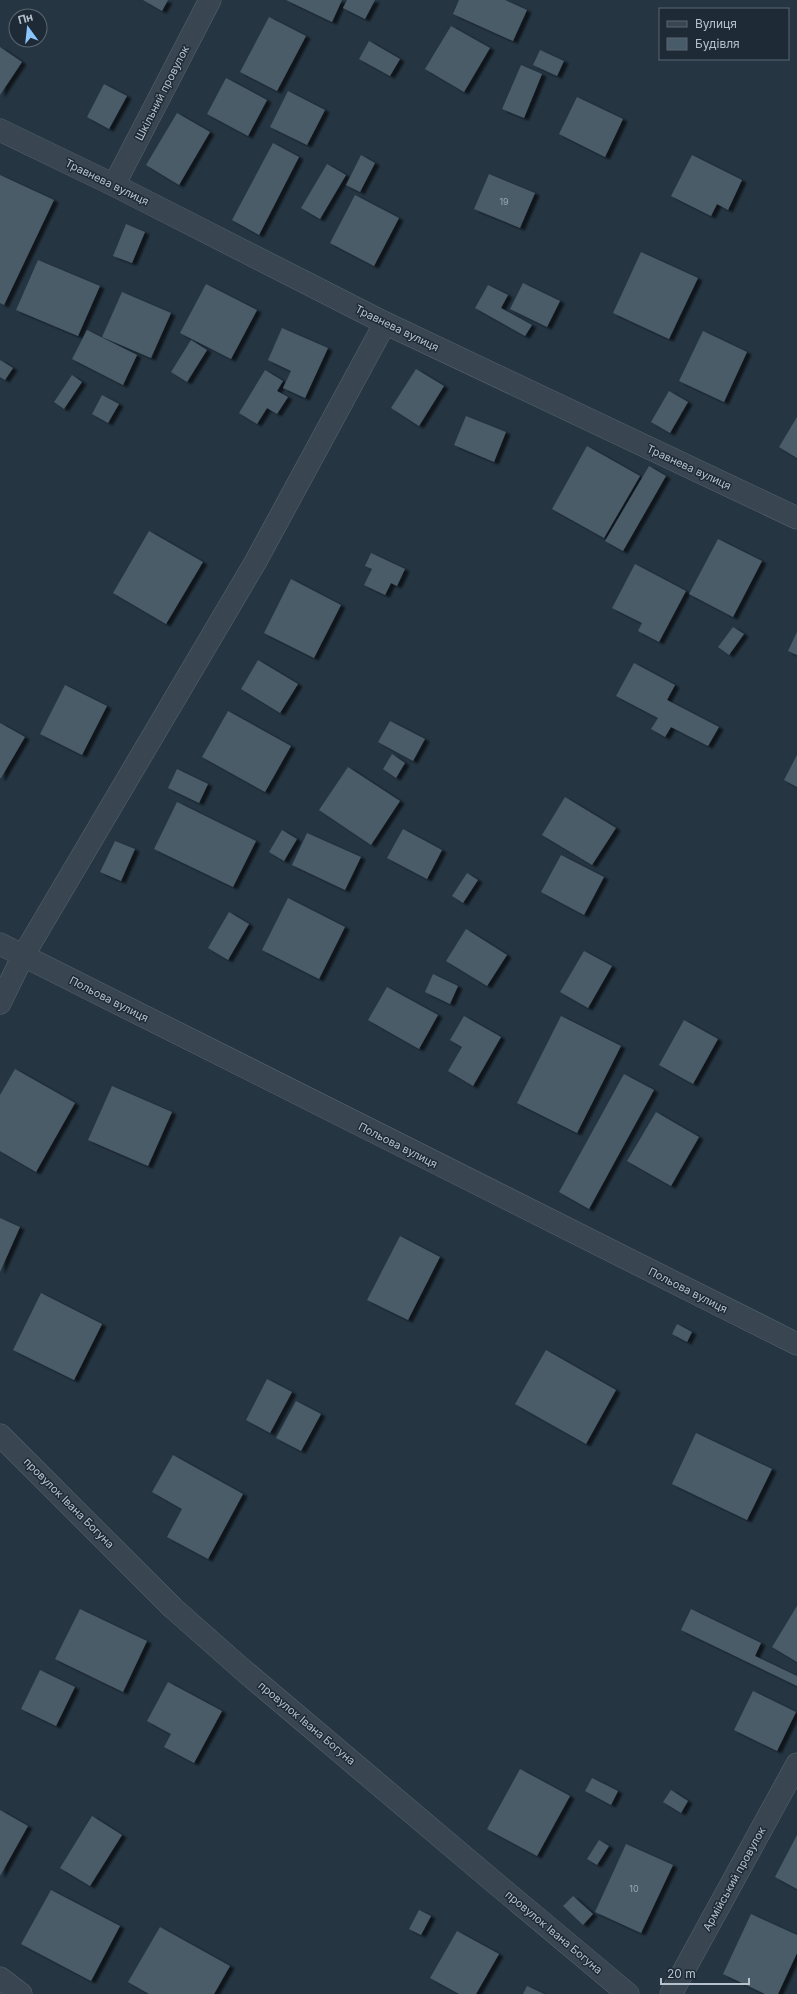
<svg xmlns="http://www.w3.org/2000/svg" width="797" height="1994" viewBox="0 0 797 1994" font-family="Inter,sans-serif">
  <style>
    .building { fill: #485b68; filter: url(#shadow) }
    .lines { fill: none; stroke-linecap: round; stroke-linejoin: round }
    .minor-casing { stroke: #57646f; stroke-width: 23 }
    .minor { stroke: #394652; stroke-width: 22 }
    .labels { text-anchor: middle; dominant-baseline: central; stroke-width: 3; stroke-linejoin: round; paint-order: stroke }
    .number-label { font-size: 9px; fill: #9aa8b3 }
    .street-label { font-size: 11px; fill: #b6c1cc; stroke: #1e2b37 }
  </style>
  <defs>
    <filter id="shadow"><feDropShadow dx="4.5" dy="2.5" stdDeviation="1" flood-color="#0009"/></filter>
  </defs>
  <rect width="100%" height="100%" fill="#253542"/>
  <path class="building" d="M 143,0 L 168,0 L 162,11 Z
    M 286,0 L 342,0 L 332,22 Z
    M 347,0 L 375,0 L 365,19 L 343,8 Z
    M 459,0 L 505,0 L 527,10 L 513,41 L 453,14 Z
    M 269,17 L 306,36 L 277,91 L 240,72 Z
    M 451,26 L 490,48 L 464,92 L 425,69 Z
    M 369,41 L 400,59 L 390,76 L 359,59 Z
    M 0,47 L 22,62 L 0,95 Z
    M 540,50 L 564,61 L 557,76 L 533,65 Z
    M 521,65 L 542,74 L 524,118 L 502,109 Z
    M 226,78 L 267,100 L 248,136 L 207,114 Z
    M 104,84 L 127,96 L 109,129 L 87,117 Z
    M 288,91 L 325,110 L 307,145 L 270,127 Z
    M 577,97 L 623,119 L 605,157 L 559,134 Z
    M 177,113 L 210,132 L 179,185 L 146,165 Z
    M 273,143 L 299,157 L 259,235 L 232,220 Z
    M 361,155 L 375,163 L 360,192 L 346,185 Z
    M 692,155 L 742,180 L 728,210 L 717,204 L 711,216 L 671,196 Z
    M 327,164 L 346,175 L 320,219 L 301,208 Z
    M 489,174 L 535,193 L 520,228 L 474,209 Z
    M 0,175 L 54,200 L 4,305 L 0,303 Z
    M 355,195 L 399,218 L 374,266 L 330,243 Z
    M 126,224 L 145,232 L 132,263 L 113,256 Z
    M 641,252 L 698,278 L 669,339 L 613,313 Z
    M 38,260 L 100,286 L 78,336 L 16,310 Z
    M 523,283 L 560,301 L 547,327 L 510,309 Z
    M 206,284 L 257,310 L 231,359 L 180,333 Z
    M 488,285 L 508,295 L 501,308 L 532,325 L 525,336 L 475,308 Z
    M 122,292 L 171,313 L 151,358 L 102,337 Z
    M 282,328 L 328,348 L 305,398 L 283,388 L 291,371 L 268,360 Z
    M 87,330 L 137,355 L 123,385 L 72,359 Z
    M 703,331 L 747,352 L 724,402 L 679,381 Z
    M 191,340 L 207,350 L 187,382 L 171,372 Z
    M 0,360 L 13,368 L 5,380 L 0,377 Z
    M 416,369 L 444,386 L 419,426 L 391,408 Z
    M 265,370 L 283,381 L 277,391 L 288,397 L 277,414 L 267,408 L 257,424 L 239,413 Z
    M 72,375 L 82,382 L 64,409 L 54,402 Z
    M 669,391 L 688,402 L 670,433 L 651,422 Z
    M 102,395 L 119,404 L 108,423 L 92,414 Z
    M 466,416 L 506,432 L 494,462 L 454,445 Z
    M 797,417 L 797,458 L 779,447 Z
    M 587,446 L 640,476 L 604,538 L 552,509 Z
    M 649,466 L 666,476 L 623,551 L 605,541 Z
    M 149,531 L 203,562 L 166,624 L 113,593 Z
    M 718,539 L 762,561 L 733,617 L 689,594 Z
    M 371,553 L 405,569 L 397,586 L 391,583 L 385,595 L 364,585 L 372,569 L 365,566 Z
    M 635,564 L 686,591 L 659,642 L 638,631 L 642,623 L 612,608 Z
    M 291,579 L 341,605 L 314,658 L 264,633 Z
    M 733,627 L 744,634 L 729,655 L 718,647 Z
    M 797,632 L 797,655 L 788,651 Z
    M 258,660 L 298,684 L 280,713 L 241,689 Z
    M 634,663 L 675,685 L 667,700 L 719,727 L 708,746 L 671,727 L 665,737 L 651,729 L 658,718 L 616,696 Z
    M 65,685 L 107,706 L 82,755 L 40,734 Z
    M 228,711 L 291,746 L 265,792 L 202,757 Z
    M 390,721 L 425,739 L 413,761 L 378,742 Z
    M 0,723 L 25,737 L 1,778 L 0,778 Z
    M 392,754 L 405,763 L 396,778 L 383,769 Z
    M 797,755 L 797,787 L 784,780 Z
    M 348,767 L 400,801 L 371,845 L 319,810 Z
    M 177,769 L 208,784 L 199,803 L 168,788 Z
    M 565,797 L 616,828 L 592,865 L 542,835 Z
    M 177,802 L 256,841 L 233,887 L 154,849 Z
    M 403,829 L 442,850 L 427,879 L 387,858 Z
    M 282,830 L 297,839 L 284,861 L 269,852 Z
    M 307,833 L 361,857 L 345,890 L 292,865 Z
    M 115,841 L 135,849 L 121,881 L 100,872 Z
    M 561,855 L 604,877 L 584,915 L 541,892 Z
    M 467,873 L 478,880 L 463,903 L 452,896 Z
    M 288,898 L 345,927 L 319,979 L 262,950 Z
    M 229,912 L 249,924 L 228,960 L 208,948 Z
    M 466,929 L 507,955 L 487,986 L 446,961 Z
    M 584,951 L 612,966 L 588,1008 L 560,992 Z
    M 433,974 L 458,986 L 450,1004 L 425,992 Z
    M 387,987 L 438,1015 L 419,1049 L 368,1020 Z
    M 464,1016 L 501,1037 L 473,1086 L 448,1071 L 462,1047 L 450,1040 Z
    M 561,1016 L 621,1046 L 577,1133 L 517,1103 Z
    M 684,1020 L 718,1039 L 693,1084 L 659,1065 Z
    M 15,1069 L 75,1103 L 36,1172 L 0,1151 L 0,1095 Z
    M 624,1074 L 654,1090 L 589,1209 L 559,1192 Z
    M 112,1086 L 172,1112 L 148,1166 L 88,1140 Z
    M 656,1112 L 699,1137 L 671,1186 L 627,1161 Z
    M 0,1218 L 20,1227 L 0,1272 Z
    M 400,1236 L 440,1257 L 408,1320 L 367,1300 Z
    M 41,1293 L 102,1324 L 74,1380 L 13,1350 Z
    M 677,1324 L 692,1332 L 687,1342 L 672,1334 Z
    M 546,1350 L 616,1390 L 586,1444 L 515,1404 Z
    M 267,1379 L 292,1392 L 270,1433 L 246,1420 Z
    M 296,1401 L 321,1414 L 301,1451 L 276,1438 Z
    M 696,1433 L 772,1469 L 747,1520 L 672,1484 Z
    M 173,1455 L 243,1494 L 208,1559 L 167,1537 L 182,1509 L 152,1492 Z
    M 797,1606 L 797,1662 L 772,1647 Z
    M 80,1609 L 147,1641 L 123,1692 L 55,1659 Z
    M 691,1609 L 761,1643 L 755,1656 L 797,1676 L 797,1686 L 681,1630 Z
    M 40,1670 L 75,1687 L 56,1726 L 21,1709 Z
    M 168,1682 L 222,1711 L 194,1763 L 164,1747 L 171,1734 L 147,1721 Z
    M 753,1691 L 796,1712 L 777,1751 L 734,1730 Z
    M 520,1769 L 570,1796 L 537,1856 L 487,1829 Z
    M 592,1778 L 618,1791 L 611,1805 L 585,1791 Z
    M 671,1790 L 688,1801 L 681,1813 L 663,1802 Z
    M 0,1810 L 28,1826 L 0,1876 Z
    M 92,1816 L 122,1835 L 90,1886 L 60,1868 Z
    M 797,1835 L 797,1889 L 775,1877 Z
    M 599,1840 L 609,1846 L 597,1865 L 587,1859 Z
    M 626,1844 L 673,1865 L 641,1933 L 595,1912 Z
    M 51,1890 L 120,1926 L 91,1981 L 21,1944 Z
    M 573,1896 L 593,1914 L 583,1925 L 563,1906 Z
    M 419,1910 L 431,1916 L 421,1935 L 409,1929 Z
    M 751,1914 L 797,1935 L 797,1953 L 778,1994 L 765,1994 L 723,1974 Z
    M 160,1927 L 230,1966 L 214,1994 L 149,1994 L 128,1982 Z
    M 457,1931 L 499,1954 L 476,1994 L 459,1994 L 430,1978 Z
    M 527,1986 L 544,1994 L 523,1994 Z"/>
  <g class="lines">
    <defs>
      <path id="minor" d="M 0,130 L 114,185 L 385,323 L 797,518
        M 114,185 L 210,0
        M 0,944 L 797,1344
        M 0,1003 L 23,956 L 256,561 L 385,323
        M 0,1435 L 173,1608 L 242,1669 L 494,1882 L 628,1994
        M 0,1978 L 21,1994
        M 671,1994 L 797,1764"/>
    </defs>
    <use href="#minor" class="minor-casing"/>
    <use href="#minor" class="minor"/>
  </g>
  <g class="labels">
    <g class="number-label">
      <text x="504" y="201">19</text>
      <text x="634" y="1888">10</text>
    </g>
    <g class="street-label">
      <text transform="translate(162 93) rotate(-63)">Шкільний провулок</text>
      <text transform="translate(107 182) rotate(26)">Травнева вулиця</text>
      <text transform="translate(397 328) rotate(26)">Травнева вулиця</text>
      <text transform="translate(689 467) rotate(25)">Травнева вулиця</text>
      <text transform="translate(109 999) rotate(27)">Польова вулиця</text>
      <text transform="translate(398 1145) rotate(27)">Польова вулиця</text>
      <text transform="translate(688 1290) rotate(27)">Польова вулиця</text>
      <text transform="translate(69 1503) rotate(45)">провулок Івана Богуна</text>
      <text transform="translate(307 1723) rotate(40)">провулок Івана Богуна</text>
      <text transform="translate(734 1879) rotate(-61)">Армійський провулок</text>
      <text transform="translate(554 1932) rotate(40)">провулок Івана Богуна</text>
    </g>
  </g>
  <rect x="659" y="8" width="130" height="52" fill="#1e2b37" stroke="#5b6773"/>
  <rect x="667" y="21" width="20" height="6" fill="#394652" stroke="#5b6773"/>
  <text x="695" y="28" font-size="12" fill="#b6c1cc">Вулиця</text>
  <rect x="667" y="38" width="20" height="12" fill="#485b68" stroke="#5b6773"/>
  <text x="695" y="48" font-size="12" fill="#b6c1cc">Будівля</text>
  <g transform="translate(28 28) rotate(345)"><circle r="19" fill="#1e2b37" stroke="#5b6773"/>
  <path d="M0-3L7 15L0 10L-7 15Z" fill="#8ac5fd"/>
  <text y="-6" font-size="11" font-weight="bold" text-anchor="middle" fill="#b6c1cc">Пн</text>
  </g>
  <path d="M661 1978v6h88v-6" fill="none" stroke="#b6c1cc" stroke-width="2"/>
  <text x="667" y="1978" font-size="12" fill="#b6c1cc" stroke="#1e2b37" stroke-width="3" paint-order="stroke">20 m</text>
</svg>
